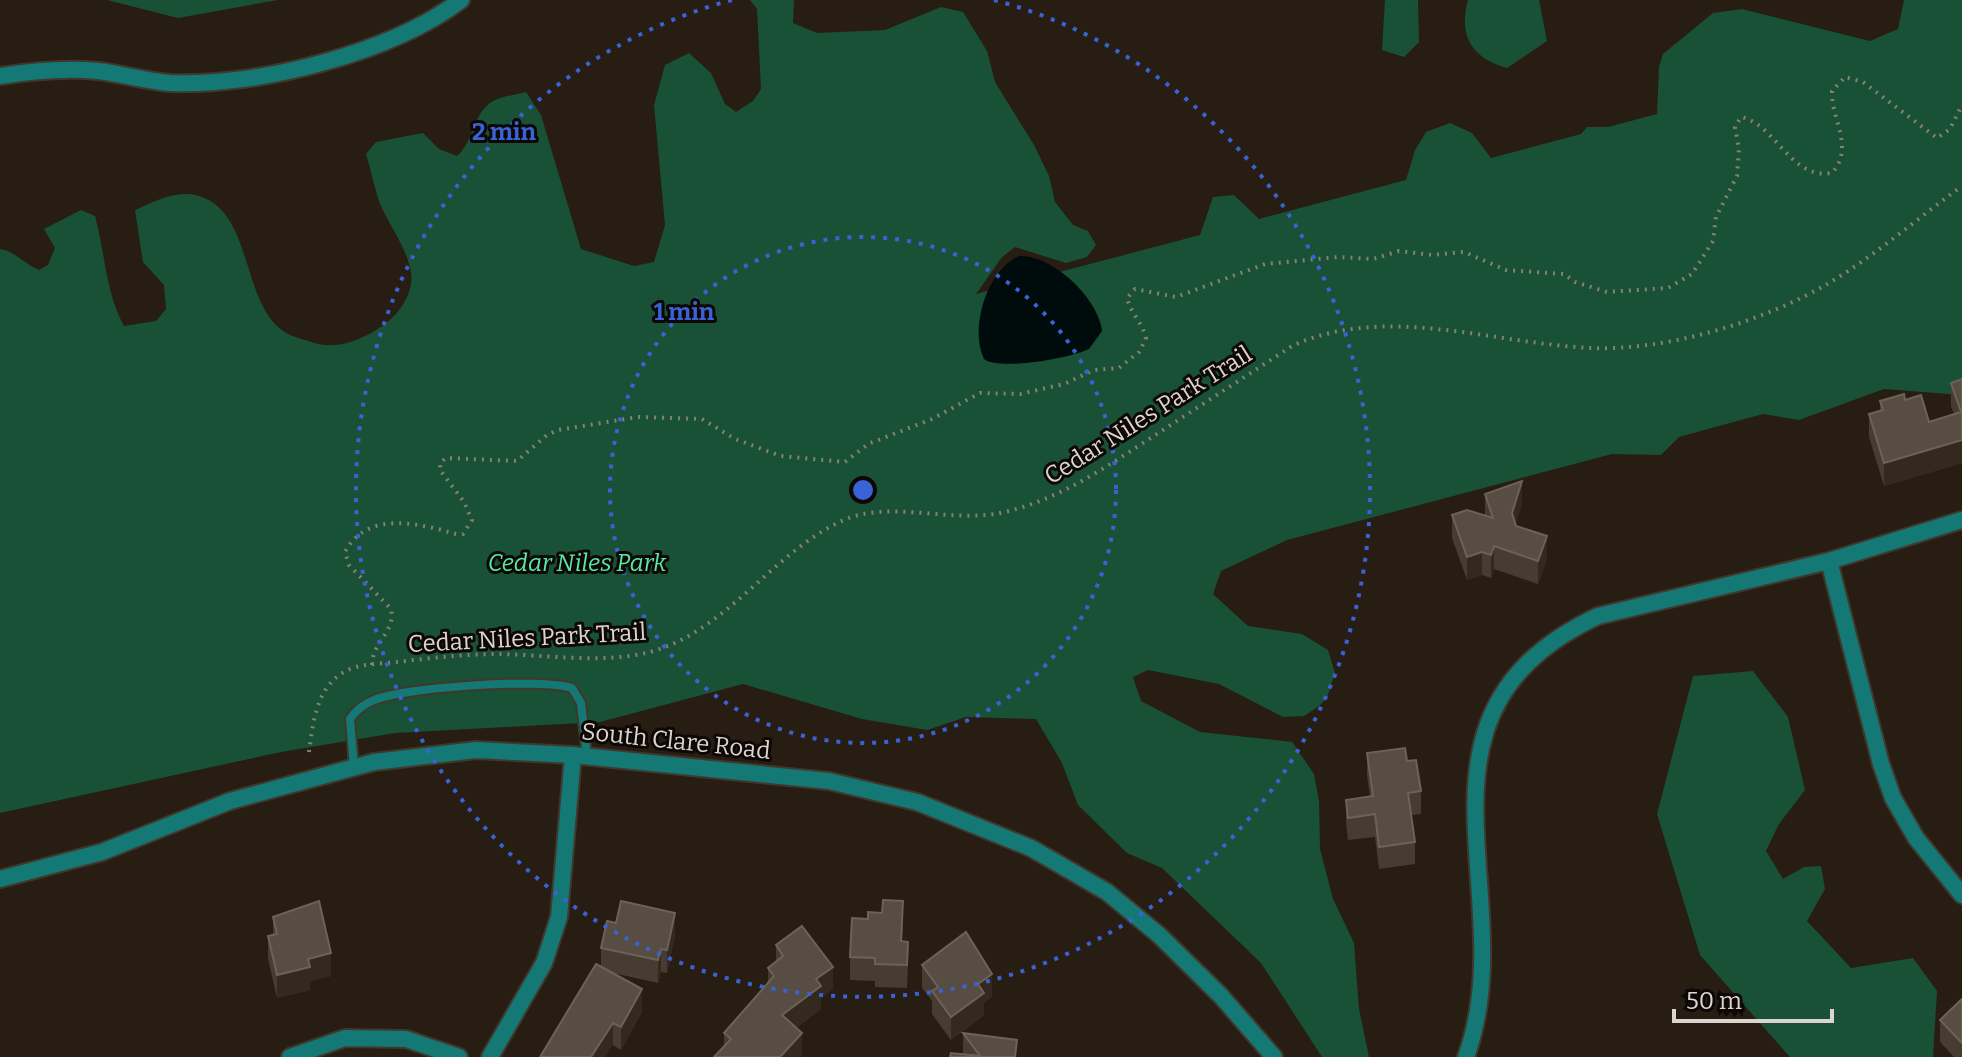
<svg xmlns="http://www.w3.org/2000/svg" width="1962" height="1057" viewBox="0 0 1962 1057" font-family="Bitter,serif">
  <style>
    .green { fill: #195136 }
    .water { fill: #000b0c }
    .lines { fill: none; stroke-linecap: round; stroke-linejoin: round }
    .service-casing { stroke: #40372d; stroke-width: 12 }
    .minor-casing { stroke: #40372d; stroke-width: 20 }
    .tertiary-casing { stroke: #40372d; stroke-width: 20 }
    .path { stroke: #887f77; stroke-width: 4; stroke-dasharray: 2 6; stroke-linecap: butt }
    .service { stroke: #147874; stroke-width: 8 }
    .minor { stroke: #147874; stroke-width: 16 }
    .tertiary { stroke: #147874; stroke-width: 16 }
    .wall { fill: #473c32 }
    .shaded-wall { fill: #34291e }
    .building { fill: #574d43; stroke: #6c6258; stroke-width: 2 }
    .ring { fill: none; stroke: #3a62d6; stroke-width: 4; stroke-dasharray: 4 8 }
    .labels { text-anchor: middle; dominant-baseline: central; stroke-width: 6; stroke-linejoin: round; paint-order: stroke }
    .street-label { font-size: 24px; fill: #dcd4ce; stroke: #0d0805 }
    .park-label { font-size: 24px; font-style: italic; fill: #58e8a3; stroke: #0d0805 }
    .centre { fill: #3a62d6; stroke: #0d0805; stroke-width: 4 }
    .ring-label { font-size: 24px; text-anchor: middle; font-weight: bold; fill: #3a62d6; stroke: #0d0805; stroke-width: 6; stroke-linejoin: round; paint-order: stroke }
  </style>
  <rect width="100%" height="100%" fill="#271d13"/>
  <path class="green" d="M 107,0 L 278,0 L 178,18 Z
    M 750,0 L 794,0 L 793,23 L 817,33 L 885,30 L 941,7 L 963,12 L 987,51 L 995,82 L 1034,145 L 1049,176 L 1055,202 L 1073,225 L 1088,231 L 1096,245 L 1087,257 L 1066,263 L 1015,247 L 1002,257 L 976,294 L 1200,235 L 1213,197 L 1234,195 L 1259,219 L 1406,180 L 1415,150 L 1426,132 L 1450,123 L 1472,133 L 1491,158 L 1581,134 L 1587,127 L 1608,127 L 1657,114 L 1659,67 L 1663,54 L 1713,13 L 1742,9 L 1870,41 L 1898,29 L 1904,0 L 1962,0 L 1962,395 L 1884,389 L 1799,420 L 1763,414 L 1679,437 L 1661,455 L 1612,454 L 1287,540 L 1221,571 L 1213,594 L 1248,626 L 1302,634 L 1328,650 L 1335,673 L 1327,698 L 1319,706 L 1304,716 L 1283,717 L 1219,684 L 1148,670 L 1133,677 L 1141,701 L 1200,732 L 1292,742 L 1314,774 L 1319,801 L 1320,849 L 1333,899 L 1354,943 L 1359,1009 L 1369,1057 L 1322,1057 L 1261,963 L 1162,868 L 1127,853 L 1078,805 L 1062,763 L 1036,719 L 966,717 L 927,730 L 862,719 L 743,684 L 600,722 L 395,733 L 281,752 L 0,813 L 0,249 C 14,251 25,264 39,270 L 48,265 L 55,248 L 44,229 L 81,210 L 95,216 C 105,253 106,294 124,326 L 156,321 L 166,309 L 164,285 L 143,262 L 135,210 C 154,202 177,189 199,196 C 253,212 241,302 283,331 C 290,336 302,339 311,342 C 338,351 361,340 384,325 C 399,314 414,293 411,273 C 408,249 388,224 379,201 C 374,186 371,170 366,154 L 376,142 L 423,133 L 439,149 L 457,156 C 474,142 473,112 493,101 C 502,96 516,95 526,92 L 541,115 L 581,249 L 634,266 L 654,262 L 665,225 L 654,105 L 665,65 L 689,53 L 711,73 L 725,104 L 736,112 L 753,101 L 761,89 L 757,9 Z
    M 1385,0 L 1418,0 L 1419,42 L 1404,57 L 1382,50 Z
    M 1468,0 L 1539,0 L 1547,41 L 1507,68 C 1472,58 1458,36 1468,0 Z
    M 1753,671 L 1788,717 L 1805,790 L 1779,824 L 1766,851 L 1783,879 L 1804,867 L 1821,866 L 1825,889 L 1807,921 L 1851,968 L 1913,958 L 1937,991 L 1933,1057 L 1790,1057 L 1700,955 L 1657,814 L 1693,676 Z"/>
  <path class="water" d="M 1019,256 C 1053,255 1098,298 1102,331 L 1089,349 C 1071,358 1000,371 984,359 C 969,328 987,270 1019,256 Z"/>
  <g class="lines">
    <defs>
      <path id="service" d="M 354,767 L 350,719 C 356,710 364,704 374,700 C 406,687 541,678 572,688 L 581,703 L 587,756"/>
      <path id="minor" d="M 0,76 C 32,71 65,68 98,71 C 122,74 146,81 170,83 C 257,87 391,53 461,0
        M 1829,561 L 1881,764 L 1893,798 L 1916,838 L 1962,895
        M 290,1057 L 345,1038 L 406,1039 L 459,1057
        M 490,1057 L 544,963 L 559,917 L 573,755
        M 1466,1057 C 1525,894 1388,715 1598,616 L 1829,561 L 1962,520"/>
      <path id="tertiary" d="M 0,879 L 102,852 L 230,801 L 374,762 L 476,750 L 573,755 L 829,781 L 917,802 L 1031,848 L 1107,892 L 1159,935 L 1221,996 L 1274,1057"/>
    </defs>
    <use href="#service" class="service-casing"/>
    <use href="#minor" class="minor-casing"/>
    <use href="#tertiary" class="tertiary-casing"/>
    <path class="path" d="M 372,665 C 372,642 396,632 391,609 L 349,565 L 345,552 C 364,516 404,521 438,529 C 447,531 454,535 463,534 L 472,520 L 464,502 L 440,470 L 440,463 L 446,458 L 517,461 L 547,435 L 558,430 L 638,417 L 702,419 L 735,439 L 781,456 L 845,462 L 868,444 L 932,419 L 980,393 L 1020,394 L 1064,384 L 1094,370 L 1119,368 L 1139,352 L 1146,339 C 1143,323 1131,314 1127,298 L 1135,289 L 1176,297 L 1265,264 L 1338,257 L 1373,259 L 1399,251 L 1432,255 L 1464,252 L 1506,270 L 1564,274 L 1575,282 L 1607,292 L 1668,288 L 1692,274 L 1713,241 L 1716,217 L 1737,176 L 1739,149 L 1735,127 L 1741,117 C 1776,124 1790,180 1832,173 C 1855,147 1831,120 1832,91 L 1845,77 L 1863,82 L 1937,138 L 1950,129 L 1962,105
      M 309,752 C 313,723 316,688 344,672 C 359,663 381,664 397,662 C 431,658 466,654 500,654 C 548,655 604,664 650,652 C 728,631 773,551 844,520 C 888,500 951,523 1000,513 C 1059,501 1110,464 1160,432 C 1204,403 1248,375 1292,346 C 1385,303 1494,344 1592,348 C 1667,351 1765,321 1829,283 C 1876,255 1918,218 1962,186"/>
    <use href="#service" class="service"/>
    <use href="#minor" class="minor"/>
    <use href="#tertiary" class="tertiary"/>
  </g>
  <path class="wall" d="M 1962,379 L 1962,463 L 1884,486 L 1869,437 L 1869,414 L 1880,410 L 1880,401 L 1905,400 L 1929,422 L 1954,414 L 1951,406 L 1951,383 Z
    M 1485,494 L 1522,504 L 1515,524 L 1516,526 L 1547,559 L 1538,584 L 1494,569 L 1491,578 L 1482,575 L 1467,580 L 1452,538 L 1452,515 L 1485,516 Z
    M 1367,753 L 1407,761 L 1421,791 L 1421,814 L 1411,815 L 1415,842 L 1415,864 L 1379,869 L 1375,837 L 1348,840 L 1346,822 L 1346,800 L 1370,796 L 1367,776 Z
    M 273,917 L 331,976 L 310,981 L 310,990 L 277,998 L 268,959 L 268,936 L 273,935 Z
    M 903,924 L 902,941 L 908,965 L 907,988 L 875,987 L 875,981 L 850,980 L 850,957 Z
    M 675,936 L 667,973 L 661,972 L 658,983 L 613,973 L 642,1012 L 621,1050 L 613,1045 L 601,967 L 601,948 Z
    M 776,945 L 833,989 L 821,998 L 821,1009 L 796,1028 L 802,1055 L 800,1057 L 714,1057 L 724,1045 L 724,1033 L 768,983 L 768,968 L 776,962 Z
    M 922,965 L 992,996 L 984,1003 L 984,1015 L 951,1040 L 932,1014 L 932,1001 L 922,988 Z
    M 1962,999 L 1962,1057 L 1954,1057 L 1940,1042 L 1940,1020 Z
    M 963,1033 L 1017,1057 L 950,1057 L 963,1054 Z"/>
  <path class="shaded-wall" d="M 1962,440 L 1962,463 L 1884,486 L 1884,463 Z
    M 1522,481 L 1522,504 L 1512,536 L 1512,513 Z
    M 1547,536 L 1547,559 L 1538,584 L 1538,561 Z
    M 1494,546 L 1494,569 L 1491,578 L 1491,555 Z
    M 1482,552 L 1482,575 L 1467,580 L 1467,557 Z
    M 675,913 L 675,936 L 667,973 L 667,950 Z
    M 661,949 L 661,972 L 658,983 L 658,960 Z
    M 331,953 L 331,976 L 310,981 L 310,990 L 277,998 L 277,975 L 308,959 Z
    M 833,967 L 833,989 L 821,998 L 821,1009 L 782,1038 L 782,1015 L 816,979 Z
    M 992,974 L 992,996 L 984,1003 L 984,1015 L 951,1040 L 951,1017 L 978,984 Z
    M 642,989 L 642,1012 L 621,1050 L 621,1027 Z
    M 613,1023 L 613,1045 L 605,1057 L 591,1057 Z
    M 802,1033 L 802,1055 L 800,1057 L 780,1057 Z"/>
  <path class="building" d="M 1962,379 L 1962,440 L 1884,463 L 1869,414 L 1883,410 L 1880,401 L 1904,394 L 1905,400 L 1921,395 L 1929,422 L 1961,412 L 1951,383 Z
    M 1522,481 L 1512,513 L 1516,526 L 1547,536 L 1538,561 L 1494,546 L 1491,555 L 1482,552 L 1467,557 L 1452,515 L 1467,510 L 1493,518 L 1485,494 Z
    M 1405,748 L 1407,761 L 1416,760 L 1421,791 L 1408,793 L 1415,842 L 1379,847 L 1375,814 L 1348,818 L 1346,800 L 1373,796 L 1367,753 Z
    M 883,900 L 903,901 L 901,941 L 908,942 L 907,965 L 875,964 L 875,958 L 850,957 L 852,918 L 868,919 L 868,912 L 882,913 Z
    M 319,901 L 331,953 L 308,959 L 310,967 L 277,975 L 268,936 L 277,934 L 273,917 Z
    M 621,901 L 675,913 L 667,950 L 661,949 L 658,960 L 601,948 L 607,921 L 616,923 Z
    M 802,926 L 833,967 L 816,979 L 821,986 L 782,1015 L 802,1033 L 780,1057 L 714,1057 L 731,1039 L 724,1033 L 774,976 L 768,968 L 783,956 L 776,945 Z
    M 966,932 L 992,974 L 978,984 L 984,993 L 951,1017 L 932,991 L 938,987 L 922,965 Z
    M 596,964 L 642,989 L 621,1027 L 613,1023 L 591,1057 L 540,1057 Z
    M 1962,999 L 1962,1043 L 1940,1020 Z
    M 963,1033 L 1017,1040 L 1015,1057 L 950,1057 L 951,1053 L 980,1056 Z"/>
  <g class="ring">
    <circle cx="863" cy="490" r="253"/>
    <path d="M994 0A507 507 0 1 1 732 0"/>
  </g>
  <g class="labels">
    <g class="street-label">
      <text transform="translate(1148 415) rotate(-32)">Cedar Niles Park Trail</text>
      <text transform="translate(527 638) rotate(-3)">Cedar Niles Park Trail</text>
      <text transform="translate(676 741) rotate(6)">South Clare Road</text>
    </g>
    <g class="park-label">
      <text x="577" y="563">Cedar Niles Park</text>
    </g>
  </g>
  <circle cx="863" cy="490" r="12" class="centre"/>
  <g class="ring-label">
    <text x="504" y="140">2 min</text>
    <text x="684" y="320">1 min</text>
  </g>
  <path d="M1674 1009v12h158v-12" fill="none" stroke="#dcd4ce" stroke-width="4"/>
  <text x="1686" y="1009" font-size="24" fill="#dcd4ce" stroke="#0d0805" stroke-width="6" paint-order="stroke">50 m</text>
</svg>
